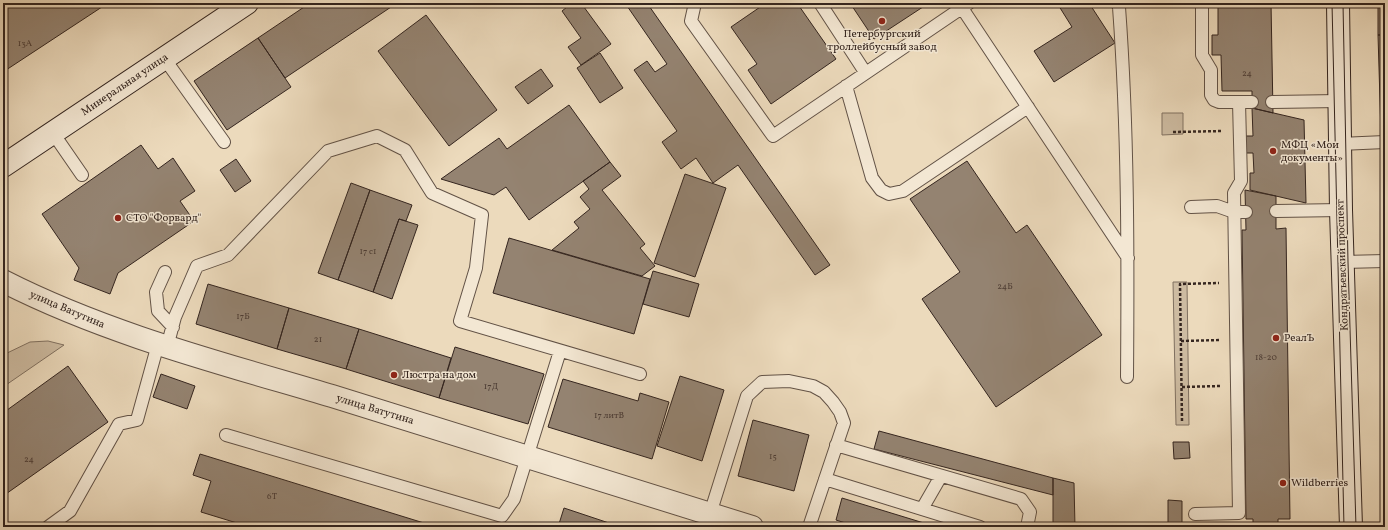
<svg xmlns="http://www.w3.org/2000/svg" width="1388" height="530" viewBox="0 0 1388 530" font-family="Vollkorn,serif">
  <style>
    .green { fill: #cdbba1; stroke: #807060 }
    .building { fill: #948371; stroke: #34251f }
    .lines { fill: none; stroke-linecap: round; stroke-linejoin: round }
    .lane-casing { stroke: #625246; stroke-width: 14 }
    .street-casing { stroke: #625246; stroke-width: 24 }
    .secondary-casing { stroke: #34251f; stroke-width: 24 }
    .path { stroke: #34251f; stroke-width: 2.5; stroke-dasharray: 3 2; stroke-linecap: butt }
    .lane { stroke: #f3e7d3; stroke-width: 12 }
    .street { stroke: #f3e7d3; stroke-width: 22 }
    .secondary { stroke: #f3e7d3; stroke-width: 22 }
    .tram { stroke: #34251f; stroke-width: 1 }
    .poi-dot { fill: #8f2418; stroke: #f3e7d3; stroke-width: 1.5 }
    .labels { text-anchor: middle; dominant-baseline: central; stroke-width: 3; stroke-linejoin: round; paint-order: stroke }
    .number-label { font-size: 9px; fill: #4c3c34 }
    .poi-label { font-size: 11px; fill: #34251f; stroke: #f3e7d3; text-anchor: start }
    .street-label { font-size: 11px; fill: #34251f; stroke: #f3e7d3 }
  </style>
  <rect width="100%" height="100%" fill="#ecdabc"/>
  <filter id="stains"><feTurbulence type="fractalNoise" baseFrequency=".005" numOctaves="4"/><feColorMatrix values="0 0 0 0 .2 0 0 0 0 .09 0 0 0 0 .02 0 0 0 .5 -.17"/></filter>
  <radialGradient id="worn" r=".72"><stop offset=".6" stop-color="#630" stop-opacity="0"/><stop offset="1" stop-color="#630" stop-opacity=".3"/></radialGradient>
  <path class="green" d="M 1162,113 L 1183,113 L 1183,134 L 1162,135 Z
    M 1173,282 L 1187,282 L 1189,425 L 1176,425 Z
    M 48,341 L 64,345 L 3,387 L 3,355 L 30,342 Z"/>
  <path class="building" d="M 3,3 L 108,3 L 3,72 Z
    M 310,3 L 397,3 L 285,78 L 258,38 Z
    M 572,3 L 581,3 L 611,44 L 581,65 L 568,47 L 581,38 L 562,11 Z
    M 625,3 L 647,3 L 830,265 L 815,275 L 738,165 L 713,183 L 696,158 L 681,169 L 662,142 L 677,131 L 634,70 L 647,61 L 655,72 L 667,64 Z
    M 766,3 L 797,3 L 836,59 L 771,104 L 748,70 L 757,64 L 731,27 Z
    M 850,3 L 929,3 L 874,39 Z
    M 1057,3 L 1089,3 L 1115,43 L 1054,82 L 1034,51 L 1072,27 Z
    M 1218,3 L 1271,3 L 1273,113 L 1252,108 L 1252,91 L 1222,91 L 1221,55 L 1212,55 L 1212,35 L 1218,35 Z
    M 1378,3 L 1385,3 L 1385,35 L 1378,35 Z
    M 426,15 L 497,110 L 449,146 L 378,51 Z
    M 1378,35 L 1385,35 L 1385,134 L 1381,134 Z
    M 258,38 L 291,87 L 227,130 L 194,81 Z
    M 600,53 L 623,88 L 600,103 L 577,68 Z
    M 541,69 L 553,86 L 528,104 L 515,87 Z
    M 569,105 L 610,162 L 529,220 L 506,187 L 494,195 L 441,179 L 499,138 L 507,149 Z
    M 1252,108 L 1304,120 L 1306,203 L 1250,190 L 1250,173 L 1254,173 L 1253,153 L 1245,153 L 1245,136 L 1253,136 Z
    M 141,145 L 158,169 L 173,158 L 195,191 L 180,201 L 194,221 L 118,273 L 110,294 L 74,280 L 79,268 L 42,214 Z
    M 236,159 L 251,181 L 235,192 L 220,170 Z
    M 967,161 L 1016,233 L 1027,225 L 1102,335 L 996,407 L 922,299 L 960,272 L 910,199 Z
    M 610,162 L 621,176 L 602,190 L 645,244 L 640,248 L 655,266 L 642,276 L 552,250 L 579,228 L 574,222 L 590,209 L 580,197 L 589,189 L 583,181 Z
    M 685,174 L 726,188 L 695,277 L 654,263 Z
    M 351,183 L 370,190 L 338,280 L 318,273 Z
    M 370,190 L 412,205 L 406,221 L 399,219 L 373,292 L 338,280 Z
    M 1245,190 L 1276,196 L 1276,229 L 1286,228 L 1290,519 L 1278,519 L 1278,527 L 1253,527 L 1253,519 L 1246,519 L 1242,230 L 1246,230 Z
    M 399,219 L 418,225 L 392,299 L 373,292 Z
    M 509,238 L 650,279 L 634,334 L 493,293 Z
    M 653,271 L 699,284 L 689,317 L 643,304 Z
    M 1385,274 L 1385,299 L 1383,299 L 1382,275 Z
    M 208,284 L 289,308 L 277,349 L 196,324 Z
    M 289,308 L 359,329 L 346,369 L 277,349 Z
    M 359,329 L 451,358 L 439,398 L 346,369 Z
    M 455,347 L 544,374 L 528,424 L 439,398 Z
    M 68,366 L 108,422 L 3,496 L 3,413 Z
    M 161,374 L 195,386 L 187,409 L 153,397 Z
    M 680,376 L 724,390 L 702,461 L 657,446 Z
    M 563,379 L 638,401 L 640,393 L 669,402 L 652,459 L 548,427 Z
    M 753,420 L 809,435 L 794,491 L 738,476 Z
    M 879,431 L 1053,478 L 1053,495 L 874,449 Z
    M 1173,442 L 1189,442 L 1190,458 L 1174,459 Z
    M 200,454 L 437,527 L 250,527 L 201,512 L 211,481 L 193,475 Z
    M 1053,478 L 1074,483 L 1075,527 L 1053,527 Z
    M 842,498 L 937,527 L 858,527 L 836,520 Z
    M 1168,500 L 1182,501 L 1182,527 L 1168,527 Z
    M 564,508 L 621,527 L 558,527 Z"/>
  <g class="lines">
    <defs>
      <path id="lane" d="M 695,3 L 691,21 L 773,136 L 969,3
        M 820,3 L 865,72
        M 1117,3 L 1119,7 C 1128,130 1128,254 1127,377
        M 1202,3 L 1202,55 L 1211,70 L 1211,95 L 1214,100 L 1219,102 L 1252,102
        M 962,8 L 1128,258
        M 164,58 L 224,142
        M 846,86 L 872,178 L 881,190 L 889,194 L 903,191 L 1028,107
        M 1272,102 L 1339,101
        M 53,133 L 82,175
        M 1340,144 L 1385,142
        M 1191,207 L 1217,206 L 1234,212 L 1246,212
        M 1276,211 L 1341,210
        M 1343,262 L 1385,261
        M 165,272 L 156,292 L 158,311 L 173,327
        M 167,347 L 175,317 L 197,266 L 228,255 L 328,151 L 377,136 L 405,150 L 432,193 L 482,215 L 476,268 L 460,321 L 640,374
        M 226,435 L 502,516 L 514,499 L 560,351
        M 836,445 L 1021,499 L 1030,512 L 1027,527
        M 825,479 L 980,527
        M 922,509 L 941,476
        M 710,514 L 747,396 L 762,382 L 789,381 L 813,386 L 824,392 L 833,402 L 840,412 L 844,423 L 809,527
        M 1195,514 L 1239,513 L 1234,193 L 1241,181 L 1239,102
        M 48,527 L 70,511 L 119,424 L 137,420 L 158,344"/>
      <path id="street" d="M 3,281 C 107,334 221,363 332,396 C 472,439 612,483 752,527"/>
      <path id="secondary" d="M 1338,3 L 1341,210 L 1351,527
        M 3,166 L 247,3"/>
    </defs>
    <use href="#lane" class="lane-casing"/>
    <use href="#street" class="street-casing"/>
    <use href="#secondary" class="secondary-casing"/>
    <path class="path" d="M 1173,132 L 1223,131
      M 1181,341 L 1221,340
      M 1182,387 L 1221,386
      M 1182,421 L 1180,284 L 1219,283"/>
    <use href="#lane" class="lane"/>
    <use href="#street" class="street"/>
    <use href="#secondary" class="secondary"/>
    <path class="tram" d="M 1332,3 L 1344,527
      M 1343,3 L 1348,262 L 1356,527"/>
  </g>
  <g class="poi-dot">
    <circle cx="882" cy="21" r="4"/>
    <circle cx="1273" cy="151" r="4"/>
    <circle cx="118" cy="218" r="4"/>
    <circle cx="1276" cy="338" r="4"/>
    <circle cx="394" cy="375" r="4"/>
    <circle cx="1283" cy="483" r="4"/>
  </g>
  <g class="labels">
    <g class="number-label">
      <text x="25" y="43">13А</text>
      <text x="1247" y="73">24</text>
      <text x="368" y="251">17 с1</text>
      <text x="1005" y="286">24Б</text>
      <text x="243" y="316">17Б</text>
      <text x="318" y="339">21</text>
      <text x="1266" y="357">18-20</text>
      <text x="491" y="386">17Д</text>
      <text x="609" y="415">17 литВ</text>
      <text x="773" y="456">15</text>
      <text x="29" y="459">24</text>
      <text x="272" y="496">6Т</text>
    </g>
    <g class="poi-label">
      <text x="882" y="34" text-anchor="middle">Петербургский<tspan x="882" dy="13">троллейбусный завод</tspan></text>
      <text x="1281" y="145">МФЦ «Мои<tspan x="1281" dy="13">документы»</tspan></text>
      <text x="126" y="218">СТО "Форвард"</text>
      <text x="1284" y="338">РеалЪ</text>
      <text x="402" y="375">Люстра на дом</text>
      <text x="1291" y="483">Wildberries</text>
    </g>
    <g class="street-label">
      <text transform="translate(125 85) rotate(-34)">Минеральная улица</text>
      <text transform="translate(1343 265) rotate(-92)">Кондратьевский проспект</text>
      <text transform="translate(67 310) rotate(23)">улица Ватутина</text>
      <text transform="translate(375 410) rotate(17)">улица Ватутина</text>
    </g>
  </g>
  <rect width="1388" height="530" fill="none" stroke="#ecdabc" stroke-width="16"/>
  <rect x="4" y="4" width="1380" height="522" fill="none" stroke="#34251f" stroke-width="2"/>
  <rect x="8" y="8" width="1372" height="514" fill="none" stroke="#34251f"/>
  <rect width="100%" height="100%" filter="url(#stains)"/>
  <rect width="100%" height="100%" fill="url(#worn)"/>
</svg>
